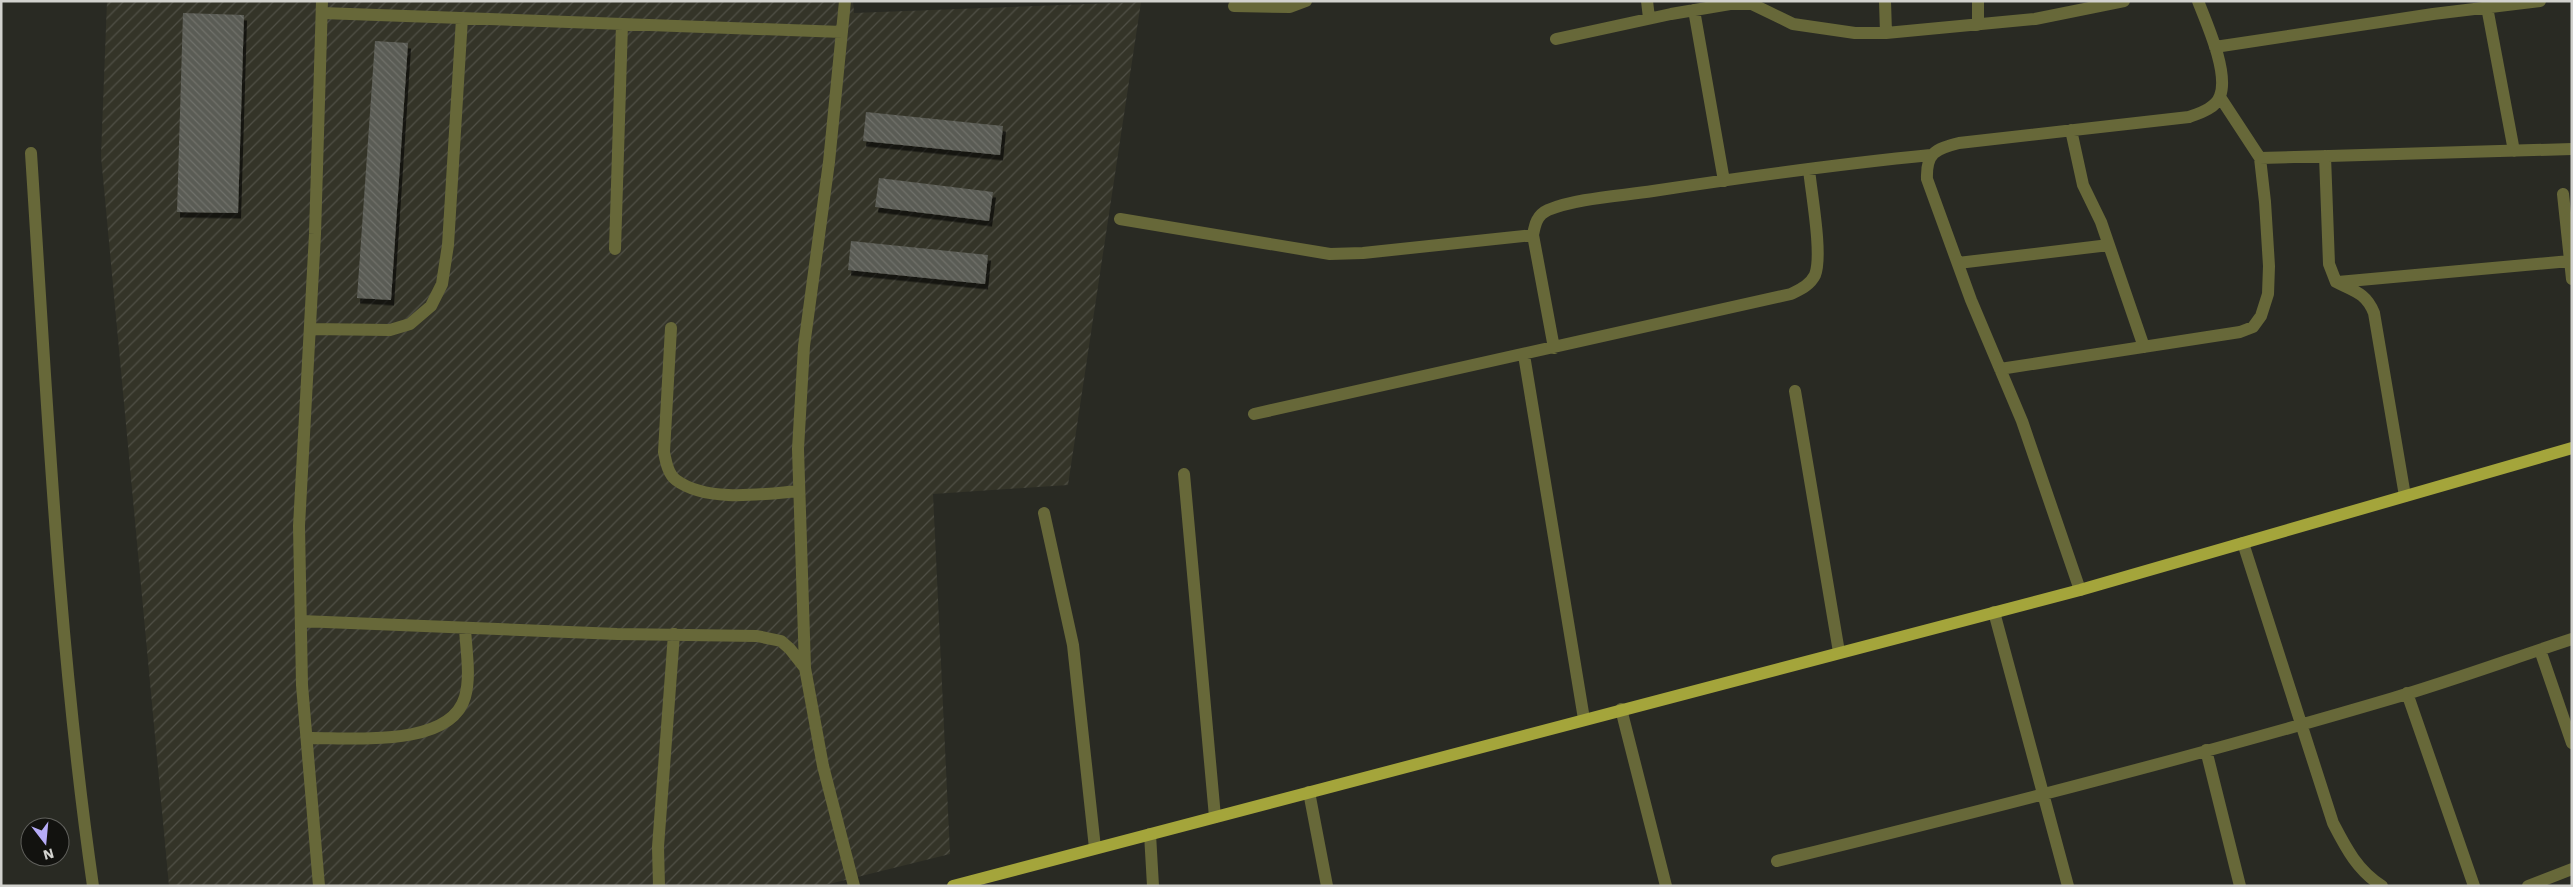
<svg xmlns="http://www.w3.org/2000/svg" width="2573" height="887" viewBox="0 0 2573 887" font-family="'Work Sans',sans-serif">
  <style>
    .industrial { fill: url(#industrial-furrows) }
    .building { fill: url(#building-back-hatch); filter: url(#shadow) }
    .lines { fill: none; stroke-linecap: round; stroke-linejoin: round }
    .minor { stroke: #676839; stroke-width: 12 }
    .major { stroke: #a4a53b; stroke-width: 12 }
  </style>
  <defs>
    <pattern id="industrial-furrows" width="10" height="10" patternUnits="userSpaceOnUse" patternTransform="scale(1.25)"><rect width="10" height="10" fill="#343428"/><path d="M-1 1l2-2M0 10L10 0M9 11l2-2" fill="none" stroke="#505046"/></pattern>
    <pattern id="building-back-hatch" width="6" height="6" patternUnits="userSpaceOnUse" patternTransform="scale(1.25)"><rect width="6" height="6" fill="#5a5b54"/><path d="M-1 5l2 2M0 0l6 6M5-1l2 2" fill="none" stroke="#71726b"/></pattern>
    <filter id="shadow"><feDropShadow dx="3" dy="5.5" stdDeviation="0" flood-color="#0009"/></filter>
  </defs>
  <rect width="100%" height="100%" fill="#292a23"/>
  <path class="industrial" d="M 107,1 L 853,1 L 854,13 L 1141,2 L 1068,485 L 933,494 L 950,854 L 821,886 L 169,886 L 101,156 Z"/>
  <path class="building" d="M 183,13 L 244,15 L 238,213 L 177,212 Z
    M 375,41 L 408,43 L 391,300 L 357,298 Z
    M 866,112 L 1003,126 L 1000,155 L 863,141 Z
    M 879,178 L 993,192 L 989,221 L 875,207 Z
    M 851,241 L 988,255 L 985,284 L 848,270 Z"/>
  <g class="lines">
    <path class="minor" d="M 845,1 L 829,162 L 804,346 L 798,449 L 805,668 L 823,766 L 854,886
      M 1647,1 L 1649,18
      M 1885,1 L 1886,33
      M 1978,1 L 1978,25
      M 1234,6 L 1290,7 L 1306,1
      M 2487,7 L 2514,151
      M 1694,10 L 1724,181
      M 322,13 L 842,32
      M 1556,39 L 1671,14 L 1730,4 L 1752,4 L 1793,24 L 1855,33 L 1886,33 L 2035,19 L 2124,1
      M 2215,47 L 2433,14 L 2540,1
      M 2071,130 L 2083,185 L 2101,222 L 2144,347
      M 31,153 C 47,397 58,643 93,886
      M 2325,156 L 2329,264 L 2336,282 C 2354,291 2366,293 2374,313 L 2405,496
      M 2260,158 L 2572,149
      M 2563,194 L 2572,279
      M 1120,219 L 1330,254 L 1363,253 L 1533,235
      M 615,249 L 622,24
      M 1958,263 L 2109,245
      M 2338,282 L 2570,261
      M 671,328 L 664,452 C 666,462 668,474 676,480 C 707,503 764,494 799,491
      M 310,329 L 390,330 L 410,324 L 431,306 L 442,284 L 448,245 L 462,18
      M 1554,348 L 1533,235 C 1535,224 1537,215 1548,210 C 1577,198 1621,196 1653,191 C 1745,177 1838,164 1931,155
      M 1524,355 L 1584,719
      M 2000,369 L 2240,332 L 2253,327 L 2261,316 L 2268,294 L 2269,266 L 2265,202 L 2260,158 L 2220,97
      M 1795,391 L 1839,652
      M 1254,414 L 1791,294 C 1801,289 1810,285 1815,275 C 1823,255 1811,192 1809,169
      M 1184,474 L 1215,817
      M 1044,513 L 1073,645 L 1095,848
      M 2243,543 L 2333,823 C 2346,848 2357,870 2382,886
      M 2080,590 L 2022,421 L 1971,300 L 1927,179 C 1926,153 1935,149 1959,143 L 2189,117 C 2200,113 2216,108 2220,96 C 2229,73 2207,24 2198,1
      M 1994,612 L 2068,886
      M 301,621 L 617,634 L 757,636 L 781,641 L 790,649 L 805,668
      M 2540,650 L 2572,743
      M 2407,693 L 2474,886
      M 1621,709 L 1666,886
      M 307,738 C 349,737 450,749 465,697 C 471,676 466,650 465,628
      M 2206,750 L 2240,886
      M 1309,792 L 1327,886
      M 1150,834 L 1153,886
      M 1777,861 C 1982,811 2187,759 2390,699 C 2451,681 2511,659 2572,639
      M 319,886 L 302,685 L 299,526 L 315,234 L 322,1
      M 659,886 L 658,847 L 674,634
      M 2528,886 L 2572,869"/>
    <path class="major" d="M 953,886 L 2080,590 L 2572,448"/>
  </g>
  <rect width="2573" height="887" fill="none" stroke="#d2d2ce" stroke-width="5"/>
  <g transform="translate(45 842) rotate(164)"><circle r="24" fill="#12120f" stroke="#5f5f5b"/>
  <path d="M0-4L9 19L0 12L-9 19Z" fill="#b6acf8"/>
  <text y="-8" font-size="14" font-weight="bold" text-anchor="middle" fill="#d2d2ce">N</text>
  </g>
</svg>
